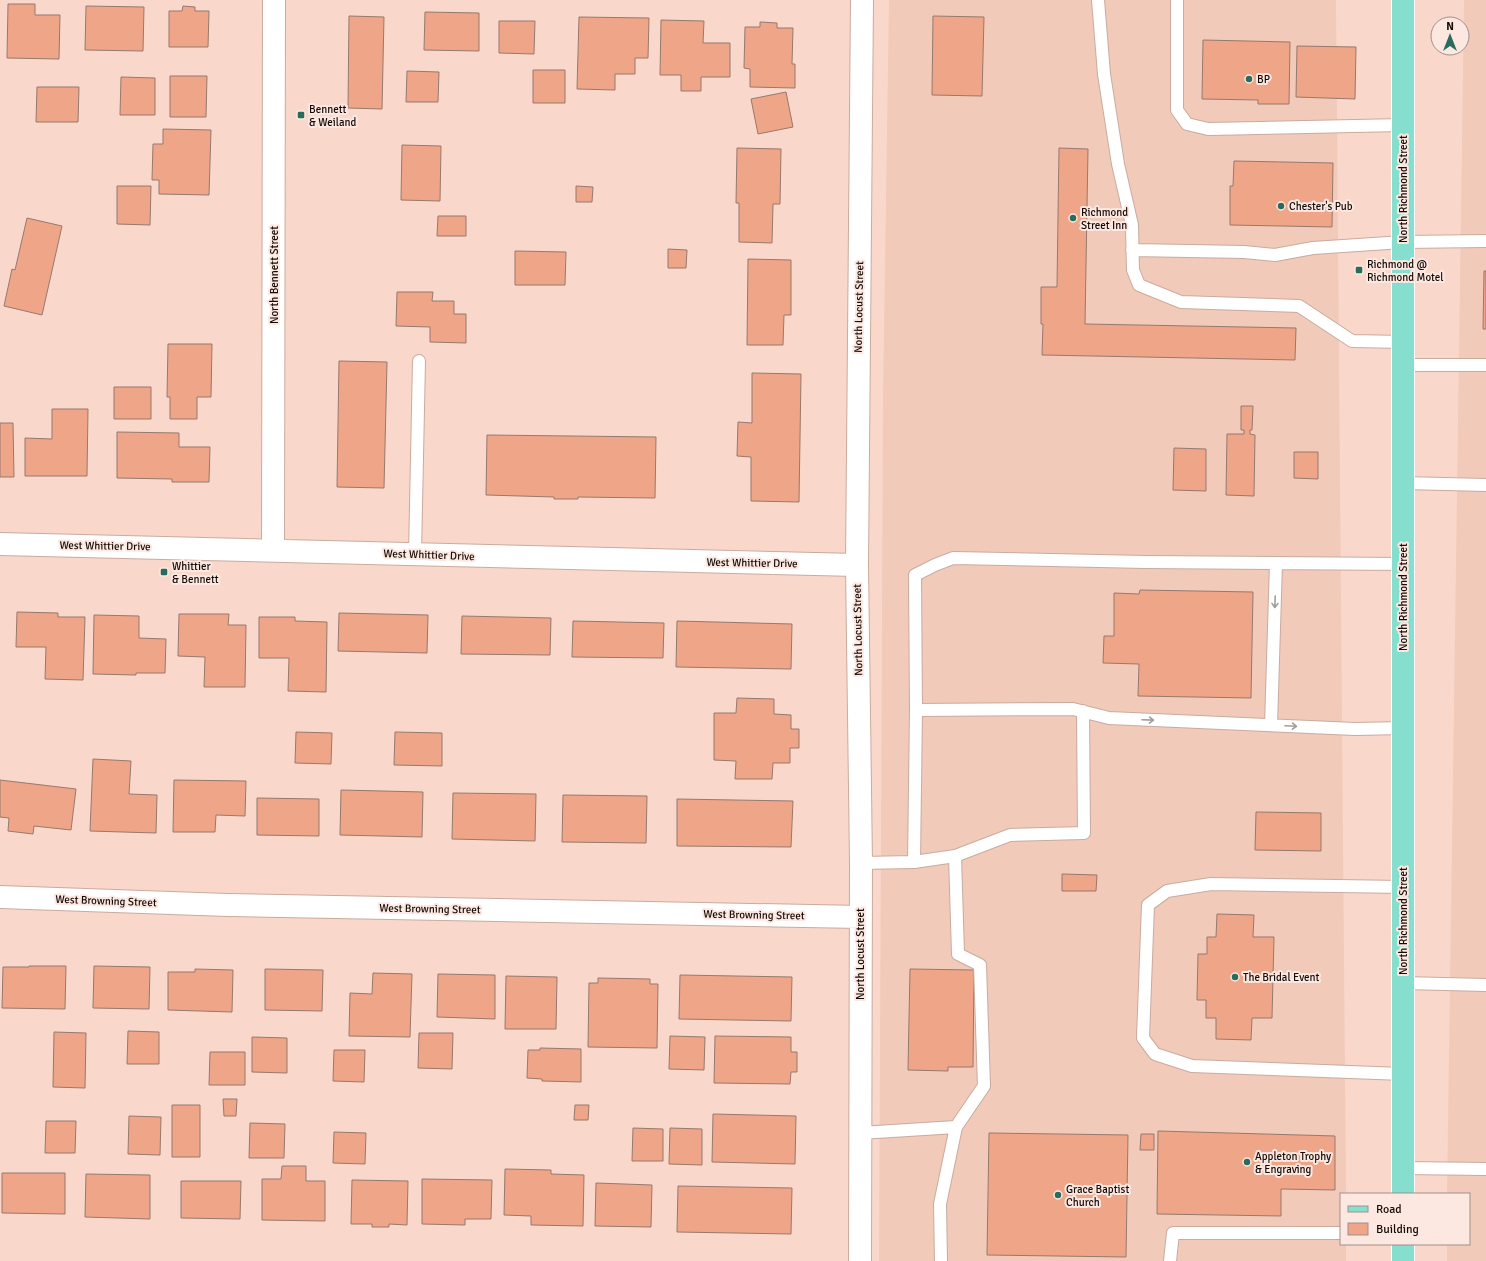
<svg xmlns="http://www.w3.org/2000/svg" width="1486" height="1261" viewBox="0 0 1486 1261" font-family="Signika,sans-serif">
  <style>
    .built { fill: #f1caba }
    .building { fill: #efa588; stroke: #97796e }
    .lines { fill: none; stroke-linecap: round; stroke-linejoin: round }
    .lane-casing { stroke: #caab9e; stroke-width: 14 }
    .street-casing { stroke: #caab9e; stroke-width: 24 }
    .primary-casing { stroke: #fff; stroke-width: 24 }
    .lane { stroke: #fff; stroke-width: 12 }
    .street { stroke: #fff; stroke-width: 22 }
    .primary { stroke: #86dfce; stroke-width: 22 }
    .oneway { stroke: #a19d9b }
    .poi-dot { fill: #286c5e; stroke: #fce8e1; stroke-width: 1.5 }
    .labels { text-anchor: middle; dominant-baseline: central; stroke-width: 4; stroke-linejoin: round; paint-order: stroke }
    .poi-label { font-size: 11px; fill: #140a06; stroke: #fce8e1; text-anchor: start }
    .street-label { font-size: 11px; fill: #140a06; stroke: #fce8e1 }
  </style>
  <rect width="100%" height="100%" fill="#f9d8cb"/>
  <path class="built" d="M 889,0 L 1336,0 L 1346,1194 L 1341,1194 L 1341,1244 L 1346,1244 L 1346,1261 L 879,1261 L 883,397 Z
    M 1464,0 L 1486,0 L 1486,1261 L 1447,1261 L 1447,1244 L 1469,1244 L 1469,1194 L 1447,1194 Z"/>
  <path class="building" d="M 8,4 L 35,4 L 35,15 L 60,15 L 59,59 L 7,58 Z
    M 86,6 L 144,7 L 143,51 L 85,50 Z
    M 183,6 L 195,7 L 195,11 L 209,11 L 208,47 L 169,47 L 169,11 L 182,11 Z
    M 425,12 L 479,13 L 479,51 L 424,50 Z
    M 349,16 L 384,17 L 382,109 L 348,108 Z
    M 933,16 L 984,17 L 982,96 L 932,95 Z
    M 579,17 L 649,18 L 648,58 L 635,58 L 635,74 L 615,74 L 615,90 L 577,89 Z
    M 661,20 L 704,21 L 703,43 L 730,43 L 730,77 L 701,77 L 701,91 L 681,91 L 681,75 L 660,75 Z
    M 499,21 L 535,21 L 534,54 L 499,53 Z
    M 760,22 L 777,23 L 777,28 L 793,28 L 792,64 L 795,64 L 795,88 L 750,87 L 750,69 L 744,68 L 745,27 L 760,27 Z
    M 1203,40 L 1290,42 L 1289,104 L 1258,104 L 1258,100 L 1202,99 Z
    M 1297,46 L 1356,47 L 1355,99 L 1296,97 Z
    M 533,70 L 565,70 L 565,103 L 533,103 Z
    M 407,71 L 439,72 L 438,102 L 406,102 Z
    M 170,76 L 207,76 L 206,117 L 170,117 Z
    M 121,77 L 155,78 L 155,115 L 120,115 Z
    M 37,87 L 79,87 L 78,122 L 36,122 Z
    M 786,92 L 793,127 L 758,134 L 751,99 Z
    M 163,129 L 211,130 L 209,195 L 159,194 L 159,180 L 152,180 L 153,144 L 163,144 Z
    M 402,145 L 441,146 L 440,201 L 401,200 Z
    M 737,148 L 781,149 L 780,204 L 773,204 L 772,243 L 739,242 L 739,203 L 736,203 Z
    M 1059,148 L 1088,149 L 1085,324 L 1296,328 L 1295,360 L 1042,355 L 1043,324 L 1041,324 L 1041,287 L 1057,287 Z
    M 1234,161 L 1333,163 L 1332,227 L 1230,225 L 1230,186 L 1233,186 Z
    M 117,186 L 151,186 L 150,225 L 117,224 Z
    M 576,186 L 593,187 L 592,202 L 576,202 Z
    M 438,216 L 466,216 L 466,236 L 437,236 Z
    M 27,218 L 62,226 L 42,315 L 4,306 L 12,269 L 15,270 Z
    M 668,249 L 687,250 L 686,268 L 668,268 Z
    M 515,251 L 566,252 L 565,285 L 515,285 Z
    M 748,259 L 791,260 L 791,315 L 784,315 L 783,345 L 747,345 Z
    M 1484,271 L 1486,271 L 1486,329 L 1483,329 Z
    M 397,292 L 433,292 L 432,301 L 454,301 L 454,314 L 466,314 L 466,343 L 430,342 L 430,327 L 396,326 Z
    M 168,344 L 212,344 L 211,397 L 197,397 L 197,419 L 170,419 L 170,397 L 167,397 Z
    M 339,361 L 387,362 L 384,488 L 337,487 Z
    M 752,373 L 801,374 L 799,502 L 751,501 L 751,457 L 737,456 L 738,422 L 752,423 Z
    M 114,387 L 151,387 L 151,419 L 114,419 Z
    M 1241,406 L 1253,406 L 1252,430 L 1250,430 L 1250,434 L 1255,435 L 1254,496 L 1226,495 L 1227,434 L 1244,434 L 1244,430 L 1241,430 Z
    M 52,409 L 88,409 L 87,476 L 25,476 L 25,438 L 52,439 Z
    M 0,423 L 13,423 L 14,477 L 0,477 Z
    M 117,432 L 179,433 L 179,447 L 210,447 L 209,482 L 172,482 L 172,479 L 117,478 Z
    M 487,435 L 656,437 L 655,498 L 578,497 L 578,499 L 554,499 L 554,497 L 486,495 Z
    M 1174,448 L 1206,449 L 1206,491 L 1173,490 Z
    M 1294,452 L 1318,452 L 1318,479 L 1294,478 Z
    M 1140,590 L 1253,592 L 1251,698 L 1138,696 L 1139,664 L 1103,663 L 1104,636 L 1114,636 L 1114,593 L 1139,594 Z
    M 17,612 L 58,613 L 58,617 L 85,617 L 83,680 L 45,679 L 46,647 L 16,647 Z
    M 339,613 L 428,615 L 427,653 L 338,651 Z
    M 179,614 L 229,614 L 228,625 L 246,625 L 245,687 L 204,687 L 205,657 L 178,656 Z
    M 94,615 L 139,616 L 139,638 L 166,639 L 165,673 L 136,673 L 136,675 L 93,674 Z
    M 462,616 L 551,618 L 550,655 L 461,654 Z
    M 259,617 L 295,617 L 295,621 L 327,622 L 326,692 L 288,691 L 289,658 L 259,658 Z
    M 573,621 L 664,623 L 663,658 L 572,657 Z
    M 677,621 L 792,624 L 791,669 L 676,667 Z
    M 737,698 L 774,699 L 774,714 L 791,715 L 791,729 L 799,729 L 799,748 L 790,748 L 790,763 L 773,763 L 772,779 L 735,779 L 736,761 L 714,760 L 714,713 L 736,713 Z
    M 296,732 L 332,733 L 331,764 L 295,763 Z
    M 395,732 L 442,733 L 442,766 L 394,765 Z
    M 93,759 L 131,761 L 129,794 L 157,795 L 156,833 L 90,831 Z
    M 0,780 L 76,789 L 71,830 L 34,826 L 33,834 L 8,831 L 9,818 L 0,817 Z
    M 174,780 L 246,781 L 245,816 L 216,815 L 215,832 L 173,832 Z
    M 341,790 L 423,792 L 422,837 L 340,835 Z
    M 453,793 L 536,794 L 535,841 L 452,839 Z
    M 563,795 L 647,796 L 646,843 L 562,842 Z
    M 257,798 L 319,799 L 319,836 L 257,835 Z
    M 677,799 L 793,801 L 791,847 L 677,846 Z
    M 1256,812 L 1321,813 L 1321,851 L 1255,850 Z
    M 1062,874 L 1097,875 L 1096,891 L 1062,891 Z
    M 1217,914 L 1254,915 L 1253,937 L 1274,937 L 1272,1018 L 1252,1018 L 1251,1040 L 1216,1039 L 1216,1018 L 1206,1018 L 1206,1000 L 1197,1000 L 1198,954 L 1207,954 L 1207,937 L 1216,937 Z
    M 29,966 L 66,966 L 65,1009 L 2,1008 L 3,967 L 29,967 Z
    M 94,966 L 150,967 L 149,1009 L 93,1008 Z
    M 195,969 L 233,970 L 232,1012 L 168,1010 L 168,972 L 195,972 Z
    M 265,969 L 323,970 L 322,1011 L 265,1010 Z
    M 910,969 L 974,970 L 973,1067 L 948,1067 L 948,1071 L 908,1070 Z
    M 373,973 L 412,974 L 410,1037 L 349,1036 L 350,993 L 372,994 Z
    M 438,974 L 495,975 L 495,1019 L 437,1017 Z
    M 680,975 L 792,977 L 791,1021 L 679,1019 Z
    M 506,976 L 557,977 L 556,1029 L 505,1029 Z
    M 598,978 L 650,979 L 650,984 L 658,984 L 657,1048 L 588,1047 L 589,983 L 598,983 Z
    M 128,1031 L 159,1032 L 159,1064 L 127,1064 Z
    M 54,1032 L 86,1033 L 85,1088 L 53,1087 Z
    M 419,1033 L 453,1033 L 452,1069 L 418,1068 Z
    M 670,1036 L 705,1037 L 704,1070 L 669,1069 Z
    M 715,1036 L 791,1037 L 791,1052 L 797,1052 L 797,1072 L 791,1072 L 790,1084 L 714,1083 Z
    M 252,1037 L 287,1038 L 287,1073 L 252,1072 Z
    M 540,1048 L 581,1049 L 581,1082 L 542,1081 L 542,1079 L 527,1078 L 528,1050 L 540,1050 Z
    M 334,1050 L 365,1050 L 364,1082 L 333,1081 Z
    M 210,1052 L 245,1052 L 245,1085 L 209,1085 Z
    M 223,1099 L 237,1099 L 236,1116 L 224,1116 Z
    M 172,1105 L 200,1105 L 200,1157 L 172,1157 Z
    M 575,1105 L 589,1105 L 588,1120 L 574,1120 Z
    M 713,1114 L 796,1116 L 795,1164 L 712,1162 Z
    M 129,1116 L 161,1117 L 160,1155 L 128,1154 Z
    M 46,1121 L 76,1121 L 75,1153 L 45,1153 Z
    M 250,1123 L 285,1124 L 284,1158 L 249,1158 Z
    M 633,1128 L 663,1129 L 663,1161 L 632,1161 Z
    M 670,1128 L 702,1129 L 702,1165 L 669,1164 Z
    M 1158,1131 L 1335,1136 L 1335,1190 L 1281,1189 L 1281,1216 L 1157,1214 Z
    M 334,1132 L 366,1133 L 365,1164 L 333,1163 Z
    M 989,1133 L 1128,1135 L 1126,1257 L 987,1255 Z
    M 1141,1134 L 1154,1134 L 1154,1150 L 1140,1150 Z
    M 282,1166 L 306,1166 L 306,1181 L 325,1181 L 325,1221 L 262,1220 L 262,1179 L 281,1179 Z
    M 505,1169 L 551,1170 L 551,1174 L 584,1175 L 583,1226 L 531,1225 L 531,1216 L 504,1215 Z
    M 2,1173 L 65,1173 L 65,1214 L 2,1213 Z
    M 86,1174 L 150,1175 L 150,1219 L 85,1217 Z
    M 422,1179 L 492,1180 L 491,1219 L 465,1219 L 465,1225 L 422,1224 Z
    M 352,1180 L 408,1181 L 407,1225 L 389,1224 L 389,1227 L 372,1227 L 372,1224 L 351,1224 Z
    M 181,1181 L 241,1181 L 240,1219 L 181,1218 Z
    M 596,1183 L 652,1185 L 651,1227 L 595,1226 Z
    M 678,1186 L 792,1188 L 791,1234 L 677,1232 Z"/>
  <g class="lines">
    <defs>
      <path id="lane" d="M 1098,0 L 1104,74 L 1118,164 L 1132,225 L 1133,270 L 1139,285 L 1181,302 L 1299,306 L 1352,341 L 1403,342
        M 1177,0 L 1177,110 L 1187,124 L 1208,129 L 1403,125
        M 1132,250 L 1244,252 L 1275,255 L 1313,248 L 1403,242 L 1486,241
        M 1403,365 L 1486,365
        M 1403,483 L 1486,485
        M 415,554 L 419,361
        M 1403,564 L 1146,562 L 953,558 L 935,565 L 915,575 L 916,710 L 1073,709 L 1109,718 L 1355,729 L 1403,728
        M 1271,725 L 1276,563
        M 914,862 L 955,856 L 1010,835 L 1084,833 L 1083,711
        M 861,863 L 914,862 L 916,710
        M 1403,887 L 1211,884 L 1167,891 L 1148,905 L 1143,1038 L 1155,1054 L 1192,1066 L 1403,1074
        M 1403,983 L 1486,985
        M 860,1133 L 956,1127 L 984,1086 L 980,965 L 958,954 L 955,856
        M 1403,1168 L 1486,1169
        M 941,1261 L 940,1204 L 956,1127
        M 1170,1261 L 1173,1233 L 1341,1233"/>
      <path id="street" d="M 0,544 L 857,565
        M 273,550 L 274,0
        M 0,897 L 228,905 L 861,917
        M 860,1261 L 861,863 L 857,565 L 862,0"/>
      <path id="primary" d="M 1403,0 L 1403,1194
        M 1403,1244 L 1403,1261"/>
    </defs>
    <use href="#lane" class="lane-casing"/>
    <use href="#street" class="street-casing"/>
    <use href="#primary" class="primary-casing"/>
    <use href="#lane" class="lane"/>
    <use href="#street" class="street"/>
    <use href="#primary" class="primary"/>
  </g>
  <defs><path id="oneway-shaft" d="M-6 0H5M1.5-3L5.5 0L1.5 3" fill="none" stroke-width="1.6" stroke-linecap="round" stroke-linejoin="round"/></defs>
  <g class="oneway">
    <use href="#oneway-shaft" transform="translate(1275 602) rotate(92)"/>
    <use href="#oneway-shaft" transform="translate(1148 720) rotate(2)"/>
    <use href="#oneway-shaft" transform="translate(1291 726) rotate(3)"/>
  </g>
  <g class="poi-dot">
    <circle cx="1249" cy="79" r="4"/>
    <rect x="297" y="111" width="8" height="8" rx="2"/>
    <circle cx="1281" cy="206" r="4"/>
    <circle cx="1073" cy="218" r="4"/>
    <rect x="1355" y="266" width="8" height="8" rx="2"/>
    <rect x="160" y="568" width="8" height="8" rx="2"/>
    <circle cx="1235" cy="977" r="4"/>
    <circle cx="1247" cy="1162" r="4"/>
    <circle cx="1058" cy="1195" r="4"/>
  </g>
  <g class="labels">
    <g class="poi-label">
      <text x="1257" y="79">BP</text>
      <text x="309" y="109">Bennett<tspan x="309" dy="13">&amp; Weiland</tspan></text>
      <text x="1289" y="206">Chester's Pub</text>
      <text x="1081" y="212">Richmond<tspan x="1081" dy="13">Street Inn</tspan></text>
      <text x="1367" y="264">Richmond @<tspan x="1367" dy="13">Richmond Motel</tspan></text>
      <text x="172" y="566">Whittier<tspan x="172" dy="13">&amp; Bennett</tspan></text>
      <text x="1243" y="977">The Bridal Event</text>
      <text x="1255" y="1156">Appleton Trophy<tspan x="1255" dy="13">&amp; Engraving</tspan></text>
      <text x="1066" y="1189">Grace Baptist<tspan x="1066" dy="13">Church</tspan></text>
    </g>
    <g class="street-label">
      <text transform="translate(1403 189) rotate(-90)">North Richmond Street</text>
      <text transform="translate(274 275) rotate(-90)">North Bennett Street</text>
      <text transform="translate(859 307) rotate(-89)">North Locust Street</text>
      <text transform="translate(105 546) rotate(1)">West Whittier Drive</text>
      <text transform="translate(429 555) rotate(2)">West Whittier Drive</text>
      <text transform="translate(752 563) rotate(1)">West Whittier Drive</text>
      <text transform="translate(1403 597) rotate(-90)">North Richmond Street</text>
      <text transform="translate(858 630) rotate(-91)">North Locust Street</text>
      <text transform="translate(106 901) rotate(2)">West Browning Street</text>
      <text transform="translate(430 909) rotate(1)">West Browning Street</text>
      <text transform="translate(754 915) rotate(1)">West Browning Street</text>
      <text transform="translate(1403 921) rotate(-90)">North Richmond Street</text>
      <text transform="translate(860 954) rotate(-90)">North Locust Street</text>
    </g>
  </g>
  <rect x="1340" y="1193" width="130" height="52" fill="#fce8e1" stroke="#9f8f89"/>
  <rect x="1348" y="1206" width="20" height="6" fill="#86dfce" stroke="#9f8f89"/>
  <text x="1376" y="1213" font-size="12" fill="#140a06">Road</text>
  <rect x="1348" y="1223" width="20" height="12" fill="#efa588" stroke="#9f8f89"/>
  <text x="1376" y="1233" font-size="12" fill="#140a06">Building</text>
  <g transform="translate(1450 36)"><circle r="19" fill="#fce8e1" stroke="#9f8f89"/>
  <path d="M0-3L7 15L0 10L-7 15Z" fill="#286c5e"/>
  <text y="-6" font-size="11" font-weight="bold" text-anchor="middle" fill="#140a06">N</text>
  </g>
</svg>
